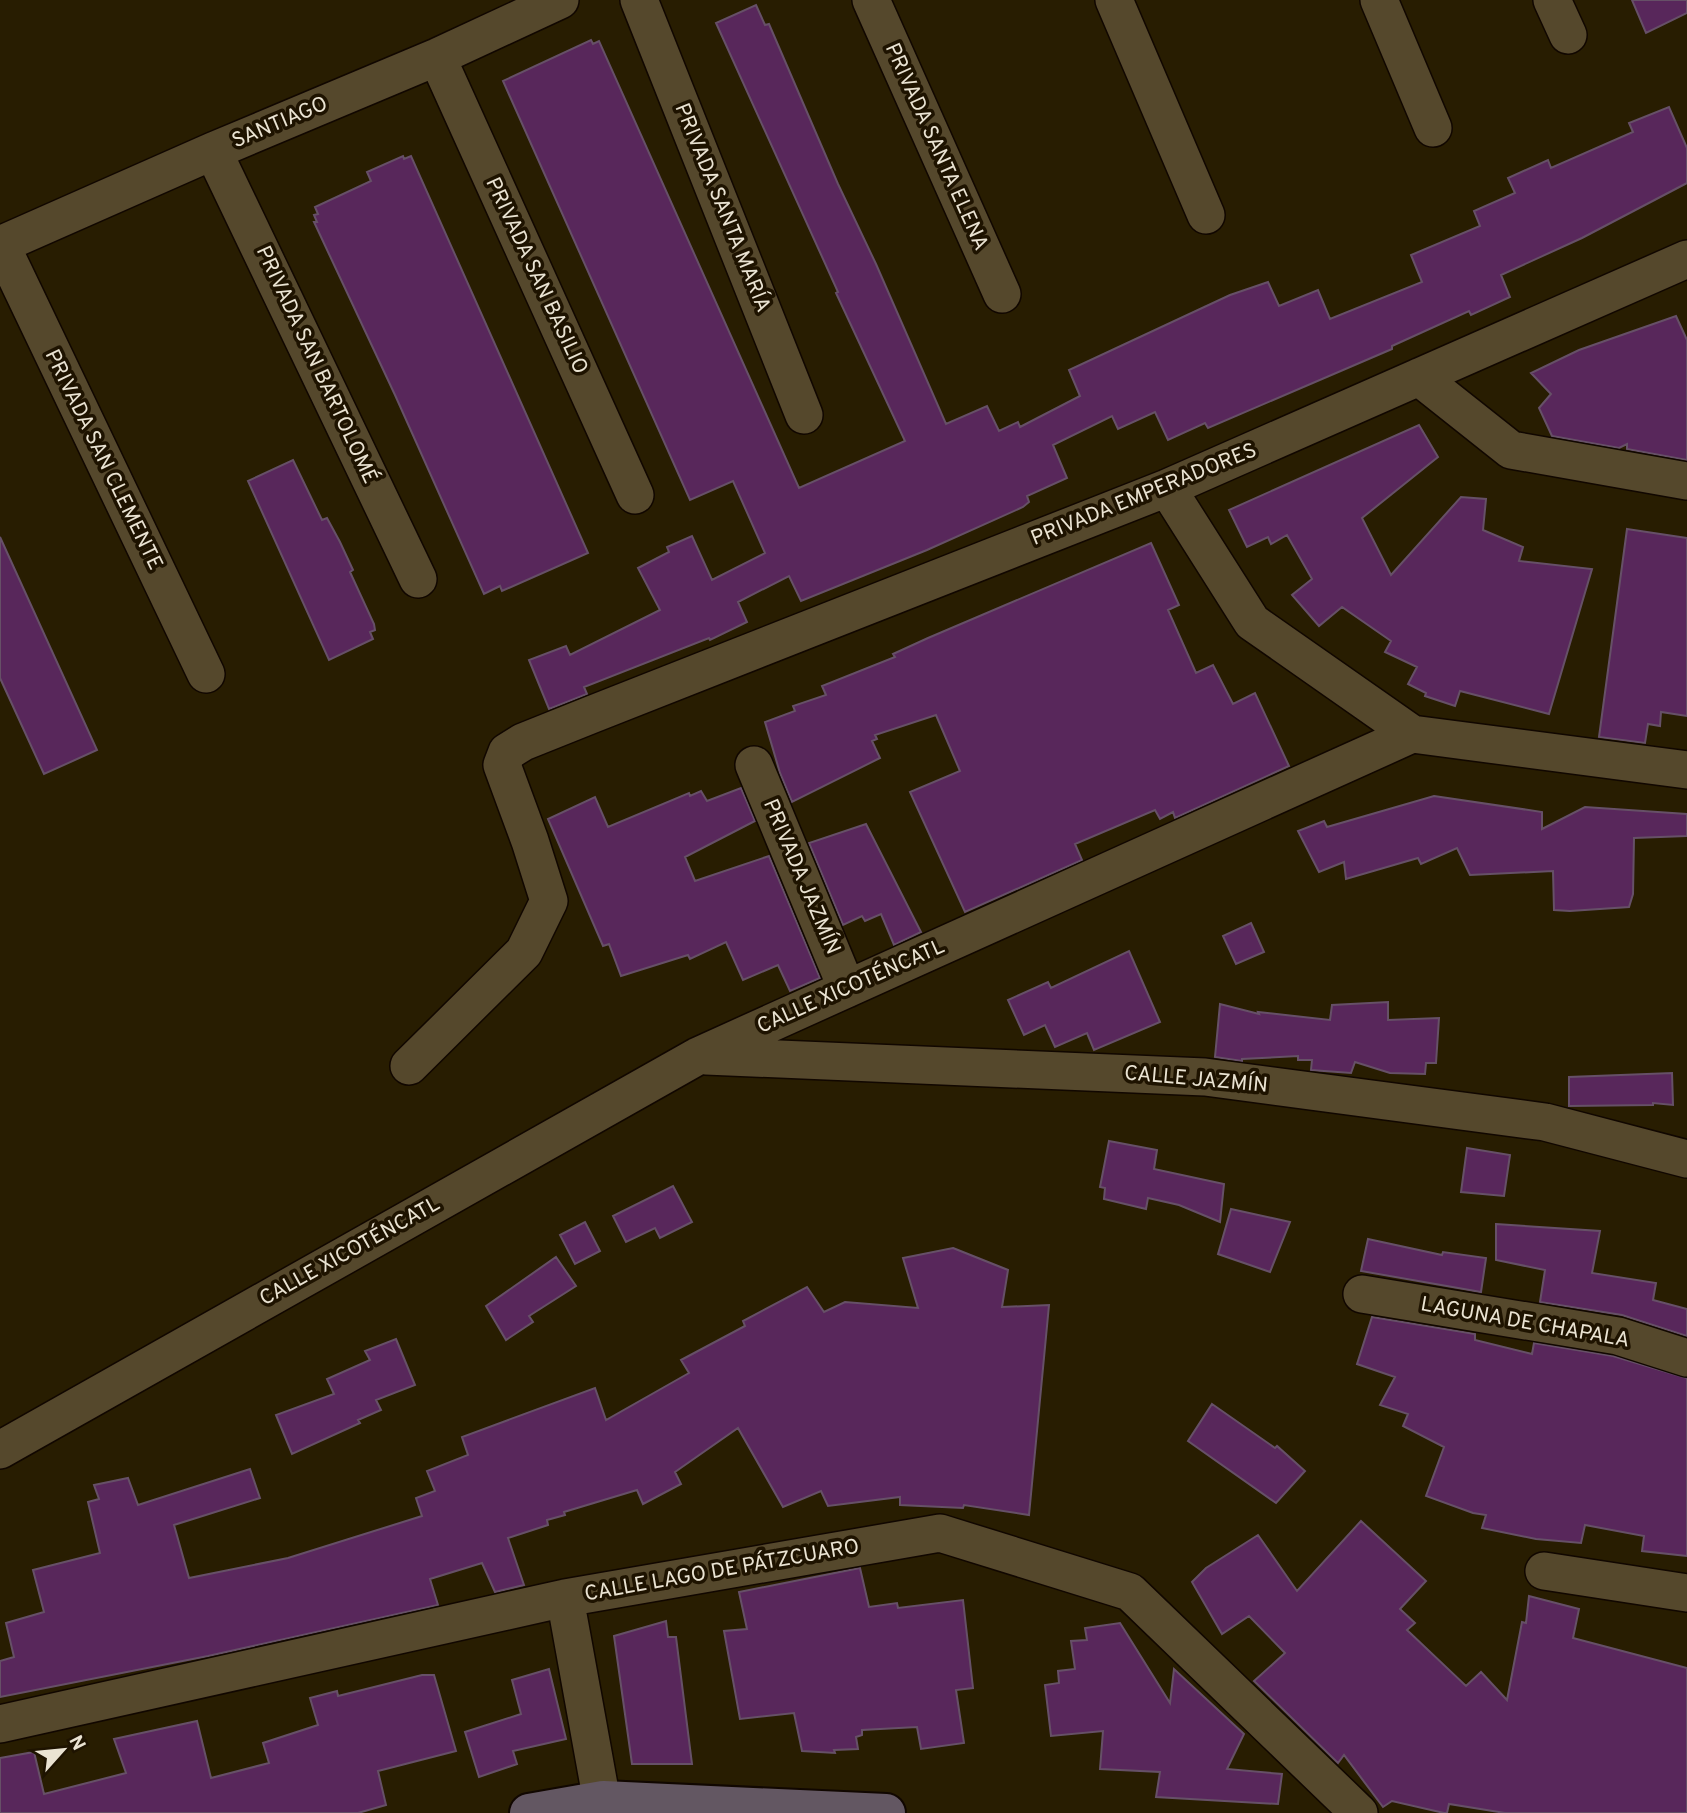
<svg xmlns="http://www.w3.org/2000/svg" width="1687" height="1813" viewBox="0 0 1687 1813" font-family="Overpass,sans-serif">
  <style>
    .building { fill: #58275b; stroke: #665067; stroke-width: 2 }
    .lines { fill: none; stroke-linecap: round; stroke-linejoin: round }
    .street-casing { stroke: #110700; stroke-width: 40 }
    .secondary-casing { stroke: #110700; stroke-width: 42 }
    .street { stroke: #55482c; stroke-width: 37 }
    .secondary { stroke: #635762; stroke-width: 38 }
    .labels { text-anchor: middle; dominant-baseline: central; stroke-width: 7; stroke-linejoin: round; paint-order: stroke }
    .street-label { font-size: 21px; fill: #eae3d2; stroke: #1e1300 }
  </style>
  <rect width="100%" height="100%" fill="#281d01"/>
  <path class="building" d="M 1632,0 L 1687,0 L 1687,13 L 1646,33 Z
    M 756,5 L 765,25 L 769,24 L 838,184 L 876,264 L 946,424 L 987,406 L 999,431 L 1018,422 L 1020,427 L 1080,396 L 1069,370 L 1230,295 L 1268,282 L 1279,306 L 1318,290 L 1330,319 L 1422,282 L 1411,255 L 1480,226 L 1474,211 L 1515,193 L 1508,178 L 1548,160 L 1551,168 L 1633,132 L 1629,123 L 1669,107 L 1687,148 L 1687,183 L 1582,238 L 1501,275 L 1510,297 L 1471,315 L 1469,311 L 1392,346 L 1392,349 L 1208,428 L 1205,423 L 1168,440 L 1155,412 L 1118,429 L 1112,416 L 1053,445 L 1067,478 L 1027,496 L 1029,502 L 1023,507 L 927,550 L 801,601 L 789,576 L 738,602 L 747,622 L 710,640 L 709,638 L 584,687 L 587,694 L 549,709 L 529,660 L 566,646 L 570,655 L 660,610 L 638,568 L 669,552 L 667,547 L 692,536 L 712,580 L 765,553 L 733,481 L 690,500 L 503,81 L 591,40 L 593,44 L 599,41 L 799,488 L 905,441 L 836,293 L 838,292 L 716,23 Z
    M 403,156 L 404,159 L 411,156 L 588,553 L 502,591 L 500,586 L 484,594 L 395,395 L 314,222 L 317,222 L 314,215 L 318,214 L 315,207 L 371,181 L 367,172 Z
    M 1676,316 L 1687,340 L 1687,460 L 1627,449 L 1627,444 L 1619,448 L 1552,436 L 1539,408 L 1551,394 L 1531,373 L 1579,350 Z
    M 1419,425 L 1438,457 L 1362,518 L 1391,575 L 1461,497 L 1486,499 L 1483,530 L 1523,547 L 1519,561 L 1592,569 L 1549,714 L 1460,691 L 1455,706 L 1425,696 L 1426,693 L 1408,684 L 1417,667 L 1385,652 L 1391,641 L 1342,607 L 1319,626 L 1292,595 L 1312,579 L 1287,535 L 1271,544 L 1268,537 L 1247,547 L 1229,510 Z
    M 293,460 L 322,520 L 327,518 L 340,542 L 353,570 L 350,572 L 374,624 L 375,630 L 370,632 L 373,639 L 329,660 L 248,481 Z
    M 1627,529 L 1687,538 L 1687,716 L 1661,712 L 1660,726 L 1648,724 L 1645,743 L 1599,737 Z
    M 0,537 L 97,750 L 44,774 L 0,678 Z
    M 1151,543 L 1179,605 L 1168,610 L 1196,673 L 1213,665 L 1233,704 L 1255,693 L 1289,766 L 1175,818 L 1173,812 L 1160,819 L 1155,810 L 1075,844 L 1082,860 L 965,912 L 910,792 L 960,771 L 936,715 L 875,735 L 877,739 L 872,741 L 880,758 L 792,802 L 780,773 L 765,722 L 795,711 L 793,706 L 826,695 L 822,686 L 895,657 L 893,654 L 928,638 Z
    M 741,788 L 755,821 L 685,857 L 695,881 L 769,856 L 820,978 L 790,991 L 778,965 L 743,980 L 726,942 L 690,959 L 688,955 L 621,976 L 609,944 L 603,946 L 548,819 L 595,797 L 608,827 L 689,793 L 690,796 L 701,791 L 707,801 Z
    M 1434,796 L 1542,812 L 1542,829 L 1585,807 L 1687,814 L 1687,836 L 1634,838 L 1633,894 L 1629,907 L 1570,911 L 1554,910 L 1553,871 L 1470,875 L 1457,848 L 1421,864 L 1418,858 L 1346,879 L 1344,862 L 1319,872 L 1298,831 L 1324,821 L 1327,827 Z
    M 866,824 L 921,932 L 894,945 L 881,914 L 865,921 L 862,916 L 843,925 L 809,843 Z
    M 1251,923 L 1264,952 L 1236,964 L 1223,936 Z
    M 1129,951 L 1160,1022 L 1094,1050 L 1087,1033 L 1055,1047 L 1045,1025 L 1024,1035 L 1008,1000 L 1048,982 L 1051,988 Z
    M 1388,1002 L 1388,1020 L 1439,1018 L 1436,1063 L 1426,1063 L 1425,1074 L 1390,1073 L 1355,1062 L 1351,1073 L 1311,1070 L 1312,1060 L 1298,1060 L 1298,1056 L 1242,1059 L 1242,1061 L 1215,1057 L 1220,1004 L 1259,1014 L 1258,1012 L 1330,1020 L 1332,1005 Z
    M 1672,1073 L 1673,1105 L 1653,1103 L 1653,1105 L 1569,1106 L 1569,1077 Z
    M 1109,1141 L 1157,1150 L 1154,1169 L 1224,1184 L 1220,1222 L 1179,1205 L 1148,1198 L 1146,1209 L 1104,1199 L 1105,1188 L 1100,1187 Z
    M 1467,1148 L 1510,1155 L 1504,1196 L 1461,1192 Z
    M 673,1186 L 692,1222 L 660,1238 L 655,1228 L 626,1242 L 613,1216 Z
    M 1231,1209 L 1290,1222 L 1270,1272 L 1218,1254 Z
    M 585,1222 L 600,1251 L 575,1264 L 560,1235 Z
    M 1496,1224 L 1600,1231 L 1592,1273 L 1656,1283 L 1653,1300 L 1687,1309 L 1687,1336 L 1622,1315 L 1540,1302 L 1545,1270 L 1496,1260 Z
    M 1368,1239 L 1442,1255 L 1443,1252 L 1486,1258 L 1481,1292 L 1361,1271 Z
    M 953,1248 L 1008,1270 L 1002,1307 L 1049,1305 L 1029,1515 L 964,1505 L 963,1508 L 900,1505 L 900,1497 L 828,1506 L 821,1491 L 783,1507 L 738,1428 L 675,1472 L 681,1484 L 643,1504 L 637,1490 L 564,1512 L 565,1515 L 547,1520 L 548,1525 L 508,1538 L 524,1585 L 495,1592 L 482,1563 L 430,1579 L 438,1605 L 208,1656 L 0,1697 L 0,1661 L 14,1657 L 6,1623 L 44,1612 L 33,1570 L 100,1553 L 88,1502 L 99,1499 L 94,1485 L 128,1478 L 138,1505 L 250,1469 L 260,1498 L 174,1525 L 189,1578 L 288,1558 L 422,1516 L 416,1498 L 435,1491 L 427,1471 L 468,1455 L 462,1437 L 595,1388 L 606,1420 L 689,1373 L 681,1360 L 745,1326 L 743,1321 L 807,1287 L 824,1312 L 845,1302 L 918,1308 L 903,1258 Z
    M 556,1257 L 576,1286 L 529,1316 L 533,1322 L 506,1340 L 486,1306 Z
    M 1372,1317 L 1475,1334 L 1475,1340 L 1532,1354 L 1534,1343 L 1613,1356 L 1687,1378 L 1687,1556 L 1642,1551 L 1644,1536 L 1585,1525 L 1581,1543 L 1536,1539 L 1482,1528 L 1486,1515 L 1473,1513 L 1426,1496 L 1444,1447 L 1403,1426 L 1408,1414 L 1380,1405 L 1395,1377 L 1357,1364 Z
    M 396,1339 L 415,1385 L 376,1400 L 381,1410 L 358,1420 L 360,1423 L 292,1454 L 276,1415 L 334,1394 L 327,1379 L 370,1360 L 365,1351 Z
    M 1212,1404 L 1275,1448 L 1277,1446 L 1305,1471 L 1276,1503 L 1188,1441 Z
    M 1361,1521 L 1426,1581 L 1400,1609 L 1415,1623 L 1407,1630 L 1466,1686 L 1481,1672 L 1507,1700 L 1522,1622 L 1526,1623 L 1529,1596 L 1579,1609 L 1573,1638 L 1687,1668 L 1687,1813 L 1505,1813 L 1449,1804 L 1447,1813 L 1444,1813 L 1392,1801 L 1383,1807 L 1344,1755 L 1338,1763 L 1254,1681 L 1285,1653 L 1249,1616 L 1222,1634 L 1192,1582 L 1206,1568 L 1258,1535 L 1297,1591 Z
    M 860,1568 L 869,1607 L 897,1603 L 898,1608 L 963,1600 L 973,1688 L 956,1690 L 964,1743 L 921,1749 L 917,1727 L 862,1730 L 862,1735 L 856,1737 L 858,1749 L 834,1750 L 835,1753 L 802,1751 L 794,1713 L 740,1719 L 724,1631 L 747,1629 L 739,1592 Z
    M 666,1621 L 668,1637 L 676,1637 L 692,1764 L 632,1764 L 614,1636 Z
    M 1120,1623 L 1170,1703 L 1174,1669 L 1244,1734 L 1227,1769 L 1282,1774 L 1278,1804 L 1156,1797 L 1160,1772 L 1100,1769 L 1103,1731 L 1051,1736 L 1045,1685 L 1059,1683 L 1058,1671 L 1075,1669 L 1071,1641 L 1087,1640 L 1085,1628 Z
    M 549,1669 L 566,1739 L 513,1751 L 517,1764 L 479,1777 L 465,1732 L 521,1714 L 512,1680 Z
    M 422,1675 L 434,1675 L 456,1751 L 378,1771 L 386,1805 L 358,1813 L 0,1813 L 0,1758 L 34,1752 L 44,1794 L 126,1773 L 114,1739 L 197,1721 L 211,1778 L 269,1763 L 263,1743 L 318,1725 L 310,1698 L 337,1691 L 338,1696 Z"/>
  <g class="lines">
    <defs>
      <path id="street" d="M 639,0 L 804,415
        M 871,0 L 1002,294
        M 1114,0 L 1206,215
        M 1379,0 L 1433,128
        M 1552,0 L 1568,35
        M 437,57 L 635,495
        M 213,151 L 418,579
        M 0,245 L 213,151 L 437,57 L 560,0
        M 1,245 L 206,674
        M 1419,377 L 1511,450 L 1687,481
        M 1167,488 L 1252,622 L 1412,734 L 1687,770
        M 754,765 L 847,989
        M 706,1056 L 1205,1077 L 1545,1122 L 1687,1159
        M 409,1066 L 524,952 L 549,901 L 530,841 L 502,765 L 507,752 L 523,742 L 593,714 L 1167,488 L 1687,259
        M 1362,1294 L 1618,1336 L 1687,1358
        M 0,1450 L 698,1056 L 1412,734
        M 1544,1571 L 1687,1593
        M 565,1598 L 604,1813
        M 0,1724 L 565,1598 L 940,1533 L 1130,1592 L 1359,1813"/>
      <path id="secondary" d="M 529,1813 L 603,1800 L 886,1813"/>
    </defs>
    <use href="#street" class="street-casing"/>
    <use href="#secondary" class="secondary-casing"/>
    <use href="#street" class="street"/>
    <use href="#secondary" class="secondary"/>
  </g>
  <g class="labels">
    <g class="street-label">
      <text transform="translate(280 123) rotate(-23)">SANTIAGO</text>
      <text transform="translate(936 147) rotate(66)">PRIVADA SANTA ELENA</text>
      <text transform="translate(722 208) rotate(68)">PRIVADA SANTA MARÍA</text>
      <text transform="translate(536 276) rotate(65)">PRIVADA SAN BASILIO</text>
      <text transform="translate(316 365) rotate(65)">PRIVADA SAN BARTOLOMÉ</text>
      <text transform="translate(103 460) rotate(64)">PRIVADA SAN CLEMENTE</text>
      <text transform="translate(1144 495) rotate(-22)">PRIVADA EMPERADORES</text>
      <text transform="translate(801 877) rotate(67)">PRIVADA JAZMÍN</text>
      <text transform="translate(851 987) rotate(-24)">CALLE XICOTÉNCATL</text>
      <text transform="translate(1196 1080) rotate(5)">CALLE JAZMÍN</text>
      <text transform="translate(350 1252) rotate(-29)">CALLE XICOTÉNCATL</text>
      <text transform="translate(1525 1323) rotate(10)">LAGUNA DE CHAPALA</text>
      <text transform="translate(722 1571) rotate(-10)">CALLE LAGO DE PÁTZCUARO</text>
    </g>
  </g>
  <g transform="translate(63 1750) rotate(63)" stroke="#1e1300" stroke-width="5" paint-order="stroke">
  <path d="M0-5L12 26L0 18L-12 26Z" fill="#eae3d2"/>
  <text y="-10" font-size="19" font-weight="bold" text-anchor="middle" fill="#eae3d2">N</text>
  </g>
</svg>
